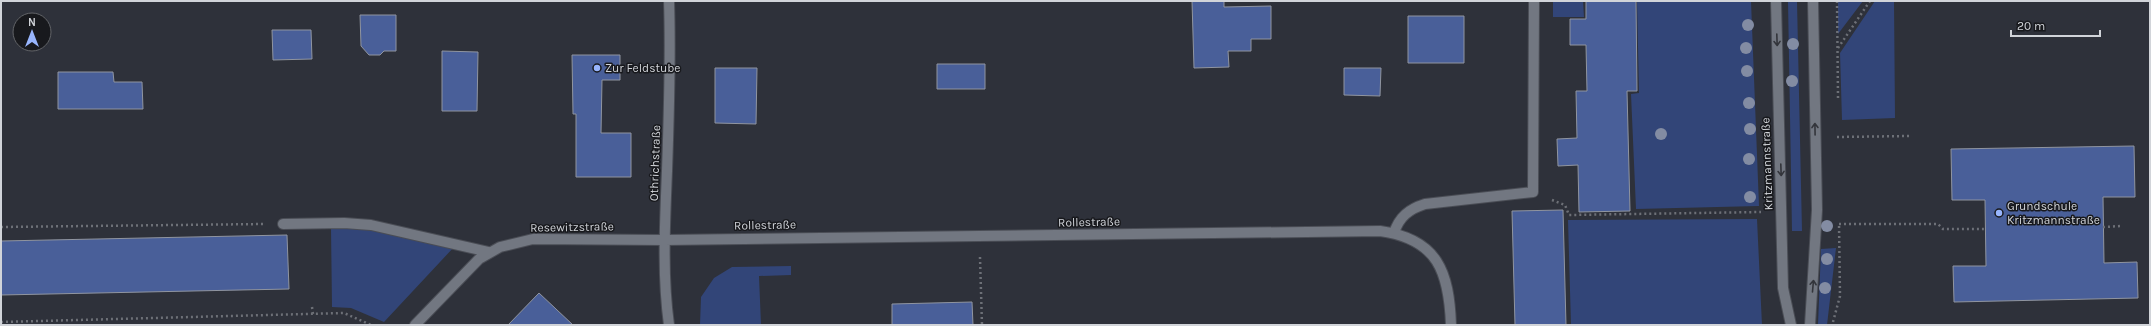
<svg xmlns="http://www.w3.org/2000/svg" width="2151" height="326" viewBox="0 0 2151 326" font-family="Karla,sans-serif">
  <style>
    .green { fill: #324578 }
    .building { fill: #495f99; stroke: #9095a0 }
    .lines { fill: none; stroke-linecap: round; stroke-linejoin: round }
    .minor-casing { stroke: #4a4d55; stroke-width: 12 }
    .path { stroke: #6d7077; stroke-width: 2.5; stroke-dasharray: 2 3; stroke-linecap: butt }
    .minor { stroke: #727781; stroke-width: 10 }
    .tree { fill: #838ca3 }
    .oneway { stroke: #33353b }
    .poi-dot { fill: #98b5fd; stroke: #18191d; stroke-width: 1.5 }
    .labels { text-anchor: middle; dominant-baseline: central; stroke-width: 3; stroke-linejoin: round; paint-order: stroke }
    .poi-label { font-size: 12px; fill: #d1d4d9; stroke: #18191d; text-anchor: start }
    .street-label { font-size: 12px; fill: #d1d4d9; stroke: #18191d }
  </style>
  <rect width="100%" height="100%" fill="#2e313a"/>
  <path class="green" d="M 1553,1 L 1583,1 L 1584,17 L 1553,17 Z
    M 1637,1 L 1751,1 L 1759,206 L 1636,209 L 1631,94 L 1639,93 Z
    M 1788,1 L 1797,1 L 1802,231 L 1792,231 Z
    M 1838,1 L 1863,1 L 1838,34 Z
    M 1875,1 L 1894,1 L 1895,118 L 1842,120 L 1840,53 Z
    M 1757,219 L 1762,325 L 1571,325 L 1568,220 Z
    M 331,228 L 376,230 L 454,247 L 384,322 L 351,308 L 332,307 Z
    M 1836,248 L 1827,325 L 1818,325 L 1821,249 Z
    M 791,266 L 791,275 L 759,276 L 761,325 L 700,325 L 701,297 L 714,278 L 732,267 Z"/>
  <path class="building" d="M 1192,1 L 1224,1 L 1224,7 L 1271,6 L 1271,39 L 1251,39 L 1251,51 L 1228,51 L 1229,67 L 1194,68 Z
    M 1586,1 L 1636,1 L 1637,91 L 1627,91 L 1630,211 L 1579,212 L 1578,165 L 1558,166 L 1557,139 L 1577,138 L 1576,91 L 1587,91 L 1586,45 L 1570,45 L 1570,19 L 1586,19 Z
    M 360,15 L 396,15 L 396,51 L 384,51 L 380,55 L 369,55 L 361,46 Z
    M 1408,16 L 1464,16 L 1464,63 L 1408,63 Z
    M 272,30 L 311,30 L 312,59 L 273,60 Z
    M 442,51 L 478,52 L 477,111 L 442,111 Z
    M 572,55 L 620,55 L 620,80 L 602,80 L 601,133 L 631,133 L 631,177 L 576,177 L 576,114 L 573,114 Z
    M 937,64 L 985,64 L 985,89 L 937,89 Z
    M 715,68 L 757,68 L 756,124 L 715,123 Z
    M 1344,68 L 1381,68 L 1380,96 L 1344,95 Z
    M 58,72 L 113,72 L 114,82 L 142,82 L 143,109 L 58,109 Z
    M 2134,146 L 2135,197 L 2103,197 L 2104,263 L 2137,262 L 2138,298 L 1954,302 L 1953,266 L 1986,266 L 1985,200 L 1952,200 L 1951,149 Z
    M 1563,210 L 1566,325 L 1515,325 L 1512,211 Z
    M 287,235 L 289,289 L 1,295 L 1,241 Z
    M 539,293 L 573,325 L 508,325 Z
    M 972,302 L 973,325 L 892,325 L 892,304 Z"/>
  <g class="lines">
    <defs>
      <path id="minor" d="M 1776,1 L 1783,288 L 1791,325
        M 283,224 L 344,223 L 371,225 L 489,252
        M 1394,233 C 1399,217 1409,209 1425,204 L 1533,192 L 1534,1
        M 415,325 L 479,259 L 500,247 L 533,239 L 664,240 L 1380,231 C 1438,239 1449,272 1451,325
        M 669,325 C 662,274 665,222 667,171 C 669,114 671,58 669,1
        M 1810,325 L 1817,210 L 1813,1"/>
    </defs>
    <use href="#minor" class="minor-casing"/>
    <path class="path" d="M 1837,1 L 1838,98
      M 1838,48 L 1870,1
      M 1837,137 L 1910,136
      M 1552,200 L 1565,205 L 1569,215 L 1761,212
      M 1839,224 L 1938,224 L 1943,229 L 1985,229
      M 1,227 L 264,224
      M 2103,227 L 2122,226
      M 980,257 L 982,325
      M 312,307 L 313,314
      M 1,322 L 344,313 L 371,325
      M 1833,322 L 1840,296 L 1839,223"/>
    <use href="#minor" class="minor"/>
  </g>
  <g class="tree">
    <circle cx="1748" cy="25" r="6"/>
    <circle cx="1793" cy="44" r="6"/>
    <circle cx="1746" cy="48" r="6"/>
    <circle cx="1747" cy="71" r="6"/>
    <circle cx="1792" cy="81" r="6"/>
    <circle cx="1749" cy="103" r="6"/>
    <circle cx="1750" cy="129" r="6"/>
    <circle cx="1661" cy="134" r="6"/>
    <circle cx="1749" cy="159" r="6"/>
    <circle cx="1750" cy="197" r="6"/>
    <circle cx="1827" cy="226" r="6"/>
    <circle cx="1827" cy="259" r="6"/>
    <circle cx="1825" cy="288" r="6"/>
  </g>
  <defs><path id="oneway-shaft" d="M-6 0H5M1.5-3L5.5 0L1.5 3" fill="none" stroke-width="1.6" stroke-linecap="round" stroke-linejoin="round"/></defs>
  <g class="oneway">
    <use href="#oneway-shaft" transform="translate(1777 40) rotate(88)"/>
    <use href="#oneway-shaft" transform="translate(1815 129) rotate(-91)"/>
    <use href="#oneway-shaft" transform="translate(1781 170) rotate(88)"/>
    <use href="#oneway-shaft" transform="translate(1813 286) rotate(-85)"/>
  </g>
  <g class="poi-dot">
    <circle cx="597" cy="68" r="4"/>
    <circle cx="1999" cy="213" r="4"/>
  </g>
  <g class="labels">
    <g class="poi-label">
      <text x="605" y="68">Zur Feldstube</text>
      <text x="2007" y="206">Grundschule<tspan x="2007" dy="14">Kritzmannstraße</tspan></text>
    </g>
    <g class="street-label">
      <text transform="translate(655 163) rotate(-88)">Othrichstraße</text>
      <text transform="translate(1767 164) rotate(-92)">Kritzmannstraße</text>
      <text transform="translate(1089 222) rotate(-1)">Rollestraße</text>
      <text transform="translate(765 225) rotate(-1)">Rollestraße</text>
      <text transform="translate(572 227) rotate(-1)">Resewitzstraße</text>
    </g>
  </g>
  <rect width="2151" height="326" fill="none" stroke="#d1d4d9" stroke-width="4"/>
  <g transform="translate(32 32)"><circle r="19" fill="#18191d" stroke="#626468"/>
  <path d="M0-3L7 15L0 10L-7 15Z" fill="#98b5fd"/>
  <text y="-6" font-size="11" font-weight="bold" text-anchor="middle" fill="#d1d4d9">N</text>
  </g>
  <path d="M2011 30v6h89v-6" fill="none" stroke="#d1d4d9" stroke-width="2"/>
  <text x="2017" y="30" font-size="12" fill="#d1d4d9" stroke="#18191d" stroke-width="3" paint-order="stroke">20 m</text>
</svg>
